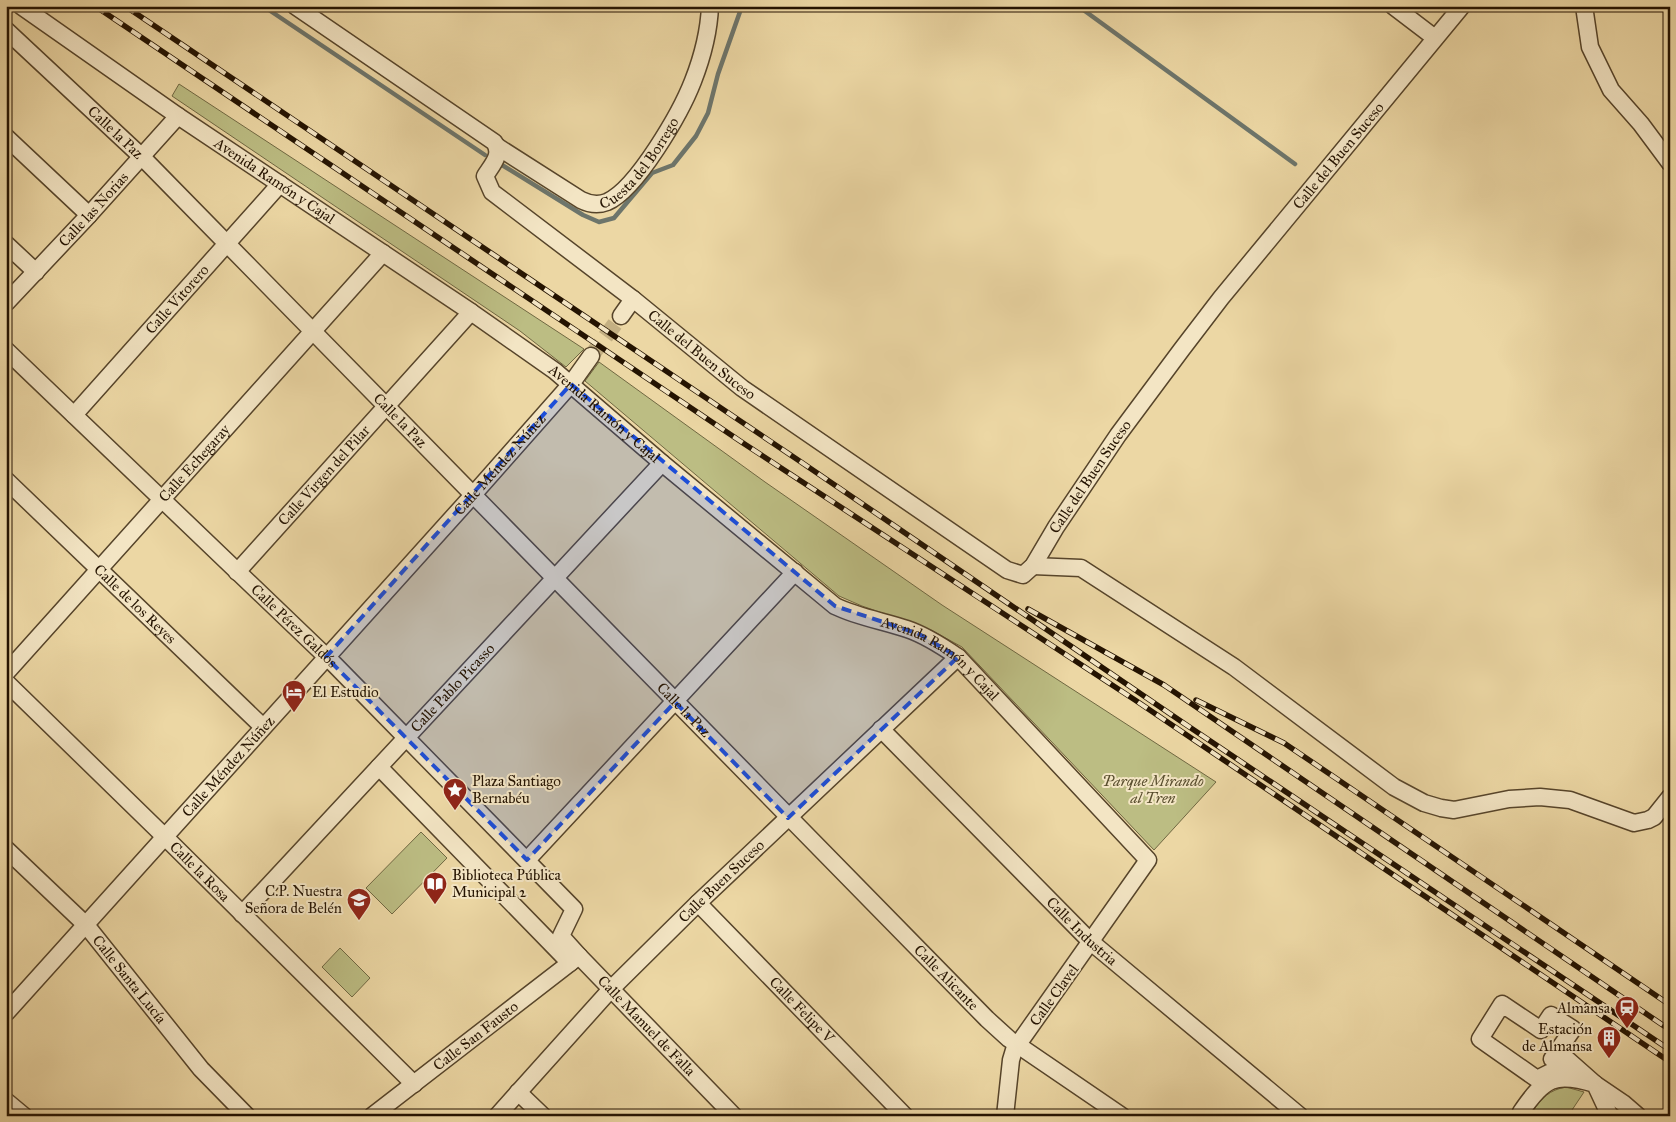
<svg xmlns="http://www.w3.org/2000/svg" width="1676" height="1122" viewBox="0 0 1676 1122" font-family="'IM FELL Great Primer',serif">
  <style>
    .green { fill: #bcbd83; stroke: #706842 }
    .lines { fill: none; stroke-linecap: round; stroke-linejoin: round }
    .stream { stroke: #6d756b; stroke-width: 4.5 }
    .minor-tunnel { stroke: #c4b083; stroke-width: 16; stroke-dasharray: 16 8; stroke-linecap: butt }
    .minor-casing { stroke: #56442a; stroke-width: 19 }
    .minor { stroke: #f3e5c4; stroke-width: 16 }
    .rail-casing { stroke: #241301; stroke-width: 5.5 }
    .rail { stroke: #f3e5c4; stroke-width: 4; stroke-dasharray: 11; stroke-linecap: butt }
    .marked { fill: #1d4ed8; fill-opacity: 0.2; stroke: #1d4ed8; stroke-width: 4; stroke-dasharray: 10 6; stroke-linejoin: round }
    .labels { text-anchor: middle; dominant-baseline: central; stroke-width: 4; stroke-linejoin: round; paint-order: stroke }
    .street-label { font-size: 15px; fill: #241301; stroke: #f3e5c4 }
    .poi-label { font-size: 15px; fill: #241301; stroke: #f3e5c4; text-anchor: start }
    .park-label { font-size: 15px; font-style: italic; fill: #594e2e; stroke: #f3e5c4 }
  </style>
  <rect width="100%" height="100%" fill="#ecd7a4"/>
  <filter id="stains"><feTurbulence type="fractalNoise" baseFrequency=".004" numOctaves="4"/><feColorMatrix values="0 0 0 0 .2 0 0 0 0 .09 0 0 0 0 .02 0 0 0 .5 -.17"/></filter>
  <radialGradient id="worn" r=".72"><stop offset=".6" stop-color="#630" stop-opacity="0"/><stop offset="1" stop-color="#630" stop-opacity=".3"/></radialGradient>
  <path class="green" d="M 179,84 L 584,349 L 566,367 L 520,331 L 172,96 Z
    M 599,362 L 765,482 L 942,605 L 1216,782 L 1154,850 L 962,647 L 931,630 L 862,606 L 839,596 L 585,381 Z
    M 421,832 L 447,858 L 392,914 L 366,888 Z
    M 340,948 L 370,978 L 352,997 L 322,967 Z
    M 1566,1087 L 1584,1092 L 1568,1116 L 1540,1116 L 1533,1111 C 1542,1098 1549,1090 1566,1087 Z"/>
  <g class="lines">
    <path class="stream" d="M 263,6 L 485,155
      M 1078,6 L 1295,164
      M 502,165 L 583,215 L 599,222 L 614,218 L 652,173 L 673,165 L 696,136 L 708,113 L 718,74 L 742,6"/>
    <path class="minor-tunnel" d="M 591,356 L 621,316"/>
    <defs>
      <g id="minor">
        <path id="s1" d="M 21,6 L 178,116 L 471,312 L 555,371 L 662,463 L 835,606 C 858,617 883,621 907,629 C 925,635 942,646 958,657 L 1148,860 L 1014,1050 L 1011,1060 L 1005,1116"/>
        <path id="s2" d="M 295,6 L 494,142 C 503,154 492,165 485,176 L 492,192 L 633,299 L 742,388 L 1007,570 L 1023,575 L 1033,566 L 1056,527 L 1118,435 L 1182,349 L 1221,298 L 1462,6"/>
        <path d="M 1393,6 L 1435,38"/>
        <path d="M 1584,6 L 1590,47 L 1611,90 L 1641,124 L 1670,163"/>
        <path id="s3" d="M 6,30 L 142,157 L 987,1019 L 1009,1039 L 1122,1116"/>
        <path d="M 6,137 L 89,215"/>
        <path id="s4" d="M 498,147 L 581,200 C 589,204 597,206 607,202 C 637,189 681,112 693,81 C 702,58 709,31 710,6"/>
        <path d="M 6,244 L 36,272"/>
        <path id="s5" d="M 6,303 L 89,215 L 178,116"/>
        <path d="M 621,316 L 633,299"/>
        <path id="s6" d="M 6,350 L 334,664 L 574,909 L 561,936 L 579,956 L 734,1116"/>
        <path id="s7" d="M 74,415 L 280,184"/>
        <path id="s8" d="M 6,480 L 263,727"/>
        <path d="M 1033,566 L 1081,568 L 1234,667 L 1394,787 L 1424,803 L 1441,808 L 1454,810 L 1509,799 L 1540,797 L 1570,800 L 1634,823 L 1648,820 L 1654,817 L 1670,797"/>
        <path id="s9" d="M 237,572 L 471,312"/>
        <path id="s10" d="M 6,673 L 383,253"/>
        <path id="s11" d="M 6,682 L 165,837 L 414,1084"/>
        <path id="s12" d="M 881,729 L 1091,942 L 1300,1116"/>
        <path d="M 379,767 L 570,963"/>
        <path id="s13" d="M 6,849 L 86,925 L 201,1069 L 247,1116"/>
        <path d="M 527,860 L 795,572"/>
        <path id="s14" d="M 698,903 L 905,1116"/>
        <path id="s15" d="M 242,914 L 662,463"/>
        <path d="M 1502,1004 L 1541,1030 L 1551,1015 L 1573,1029 L 1552,1059 L 1565,1069 L 1553,1071 L 1537,1079 L 1480,1039 Z"/>
        <path id="s16" d="M 6,1013 L 472,496 L 571,384 L 591,356"/>
        <path d="M 1560,1053 L 1595,1084 L 1623,1103 L 1638,1116"/>
        <path d="M 518,1092 L 543,1116"/>
        <path d="M 6,1101 L 24,1116"/>
        <path id="s17" d="M 372,1116 L 579,956"/>
        <path id="s18" d="M 497,1116 L 611,989 L 698,903 L 958,657"/>
        <path d="M 1520,1116 L 1521,1112 C 1544,1078 1555,1072 1595,1084 L 1610,1116"/>
      </g>
    </defs>
    <use href="#minor" class="minor-casing"/>
    <use href="#minor" class="minor"/>
    <defs>
      <path id="rail" d="M 95,6 L 743,443 L 1135,700 L 1670,1062
        M 125,6 L 801,462 L 1185,724 L 1670,1050
        M 1028,609 L 1164,685 L 1670,1030
        M 1196,700 L 1284,743 L 1670,1005"/>
    </defs>
    <use href="#rail" class="rail-casing"/>
    <use href="#rail" class="rail"/>
  </g>
  <path class="marked" d="M 571,384 L 835,606 L 919,634 L 958,657 L 788,818 L 675,702 L 527,860 L 326,657 Z"/>
  <defs>
    <symbol id="hotel-pin" viewBox="-11 -11 22 30"><path d="M0 17L-7.5 6A9.5 9.5 0 1 1 7.5 6Z" fill="#8f2418" stroke="#f3e5c4"/><path d="M-6-4.5h1.5V1H6V5H4.5V3h-9V5H-6ZM-4 0a1.8 1.8 0 1 1 3.6 0ZM.5 0V-2.5h3Q6-2.5 6 0Z" fill="#fff"/></symbol>
    <symbol id="sight-pin" viewBox="-11 -11 22 30"><path d="M0 17L-7.5 6A9.5 9.5 0 1 1 7.5 6Z" fill="#8f2418" stroke="#f3e5c4"/><path d="M0-6L1.8-2.2L6-1.7L2.9 1.2L3.7 5.4L0 3.3L-3.7 5.4L-2.9 1.2L-6-1.7L-1.8-2.2Z" fill="#fff"/></symbol>
    <symbol id="library-pin" viewBox="-11 -11 22 30"><path d="M0 17L-7.5 6A9.5 9.5 0 1 1 7.5 6Z" fill="#8f2418" stroke="#f3e5c4"/><path d="M-6-4Q-3-5.5-.7-3.5V5Q-3 3-6 4ZM6-4Q3-5.5 .7-3.5V5Q3 3 6 4Z" fill="#fff"/></symbol>
    <symbol id="school-pin" viewBox="-11 -11 22 30"><path d="M0 17L-7.5 6A9.5 9.5 0 1 1 7.5 6Z" fill="#8f2418" stroke="#f3e5c4"/><path d="M0-5L7-2L0 1L-7-2ZM-4 1L0 2.5L4 1V4Q0 6-4 4Z" fill="#fff"/></symbol>
    <symbol id="station-pin" viewBox="-11 -11 22 30"><path d="M0 17L-7.5 6A9.5 9.5 0 1 1 7.5 6Z" fill="#8f2418" stroke="#f3e5c4"/><path d="M-3-6H3Q5-6 5-4V2Q5 4 3 4L4.5 6H3L1.5 4h-3L-3 6H-4.5L-3 4Q-5 4-5 2V-4Q-5-6-3-6ZM-3.5-4v3h7v-3ZM-3.5 1v1.5H-2V1ZM2 1v1.5H3.5V1Z" fill="#fff"/></symbol>
    <symbol id="building-pin" viewBox="-11 -11 22 30"><path d="M0 17L-7.5 6A9.5 9.5 0 1 1 7.5 6Z" fill="#8f2418" stroke="#f3e5c4"/><path d="M-4-6H4V6H1V3H-1V6H-4ZM-2.5-4.3h1.7v1.8h-1.7ZM.8-4.3h1.7v1.8H.8ZM-2.5-1h1.7V.8h-1.7ZM.8-1h1.7V.8H.8Z" fill="#fff"/></symbol>
  </defs>
  <g fill-rule="evenodd">
    <use href="#hotel-pin" x="280" y="678" width="28" height="38"/>
    <use href="#sight-pin" x="441" y="776" width="28" height="38"/>
    <use href="#library-pin" x="421" y="870" width="28" height="38"/>
    <use href="#school-pin" x="345" y="886" width="28" height="38"/>
    <use href="#station-pin" x="1613" y="994" width="28" height="38"/>
    <use href="#building-pin" x="1595" y="1024" width="28" height="38"/>
  </g>
  <g class="labels">
    <g class="street-label">
      <text stroke="none"><textPath href="#s3" startOffset="150">Calle la Paz</textPath></text>
      <text stroke="none"><textPath href="#s2" startOffset="1478">Calle del Buen Suceso</textPath></text>
      <text stroke="none"><textPath href="#s4" startOffset="176">Cuesta del Borrego</textPath></text>
      <text stroke="none"><textPath href="#s1" startOffset="308">Avenida Ramón y Cajal</textPath></text>
      <text stroke="none"><textPath href="#s5" startOffset="128">Calle las Norias</textPath></text>
      <text stroke="none"><textPath href="#s7" startOffset="155">Calle Vitorero</textPath></text>
      <text stroke="none"><textPath href="#s2" startOffset="562">Calle del Buen Suceso</textPath></text>
      <text stroke="none"><textPath href="#s1" startOffset="712">Avenida Ramón y Cajal</textPath></text>
      <text stroke="none"><textPath href="#s3" startOffset="555">Calle la Paz</textPath></text>
      <text stroke="none"><textPath href="#s10" startOffset="282">Calle Echegaray</textPath></text>
      <text stroke="none"><textPath href="#s16" startOffset="738">Calle Méndez Núñez</textPath></text>
      <text stroke="none"><textPath href="#s9" startOffset="130">Calle Virgen del Pilar</textPath></text>
      <text stroke="none"><textPath href="#s2" startOffset="1072">Calle del Buen Suceso</textPath></text>
      <text stroke="none"><textPath href="#s8" startOffset="179">Calle de los Reyes</textPath></text>
      <text stroke="none"><textPath href="#s6" startOffset="399">Calle Pérez Galdós</textPath></text>
      <text stroke="none"><textPath href="#s1" startOffset="1132">Avenida Ramón y Cajal</textPath></text>
      <text stroke="none"><textPath href="#s15" startOffset="309">Calle Pablo Picasso</textPath></text>
      <text stroke="none"><textPath href="#s3" startOffset="960">Calle la Paz</textPath></text>
      <text stroke="none"><textPath href="#s16" startOffset="332">Calle Méndez Núñez</textPath></text>
      <text stroke="none"><textPath href="#s11" startOffset="271">Calle la Rosa</textPath></text>
      <text stroke="none"><textPath href="#s18" startOffset="325">Calle Buen Suceso</textPath></text>
      <text stroke="none"><textPath href="#s12" startOffset="285">Calle Industria</textPath></text>
      <text stroke="none"><textPath href="#s3" startOffset="1335">Calle Alicante</textPath></text>
      <text stroke="none"><textPath href="#s13" startOffset="180">Calle Santa Lucía</textPath></text>
      <text transform="translate(1054 995) rotate(-54)">Calle Clavel</text>
      <text stroke="none"><textPath href="#s14" startOffset="149">Calle Felipe V</textPath></text>
      <text stroke="none"><textPath href="#s6" startOffset="951">Calle Manuel de Falla</textPath></text>
      <text stroke="none"><textPath href="#s17" startOffset="131">Calle San Fausto</textPath></text>
    </g>
    <g class="poi-label">
      <text x="312" y="692">El Estudio</text>
      <text x="472" y="781">Plaza Santiago<tspan x="472" dy="17">Bernabéu</tspan></text>
      <text x="452" y="875">Biblioteca Pública<tspan x="452" dy="17">Municipal 2</tspan></text>
      <text x="342" y="891" text-anchor="end">C.P. Nuestra<tspan x="342" dy="17">Señora de Belén</tspan></text>
      <text x="1610" y="1008" text-anchor="end">Almansa</text>
      <text x="1592" y="1029" text-anchor="end">Estación<tspan x="1592" dy="17">de Almansa</tspan></text>
    </g>
    <g class="park-label">
      <text x="1153" y="781">Parque Mirando<tspan x="1153" dy="17">al Tren</tspan></text>
    </g>
  </g>
  <rect width="1676" height="1122" fill="none" stroke="#ecd7a4" stroke-width="25"/>
  <rect x="8" y="8" width="1661" height="1107" fill="none" stroke="#241301" stroke-width="2.5"/>
  <rect x="12" y="12" width="1651" height="1097" fill="none" stroke="#241301"/>
  <rect width="100%" height="100%" filter="url(#stains)"/>
  <rect width="100%" height="100%" fill="url(#worn)"/>
</svg>
